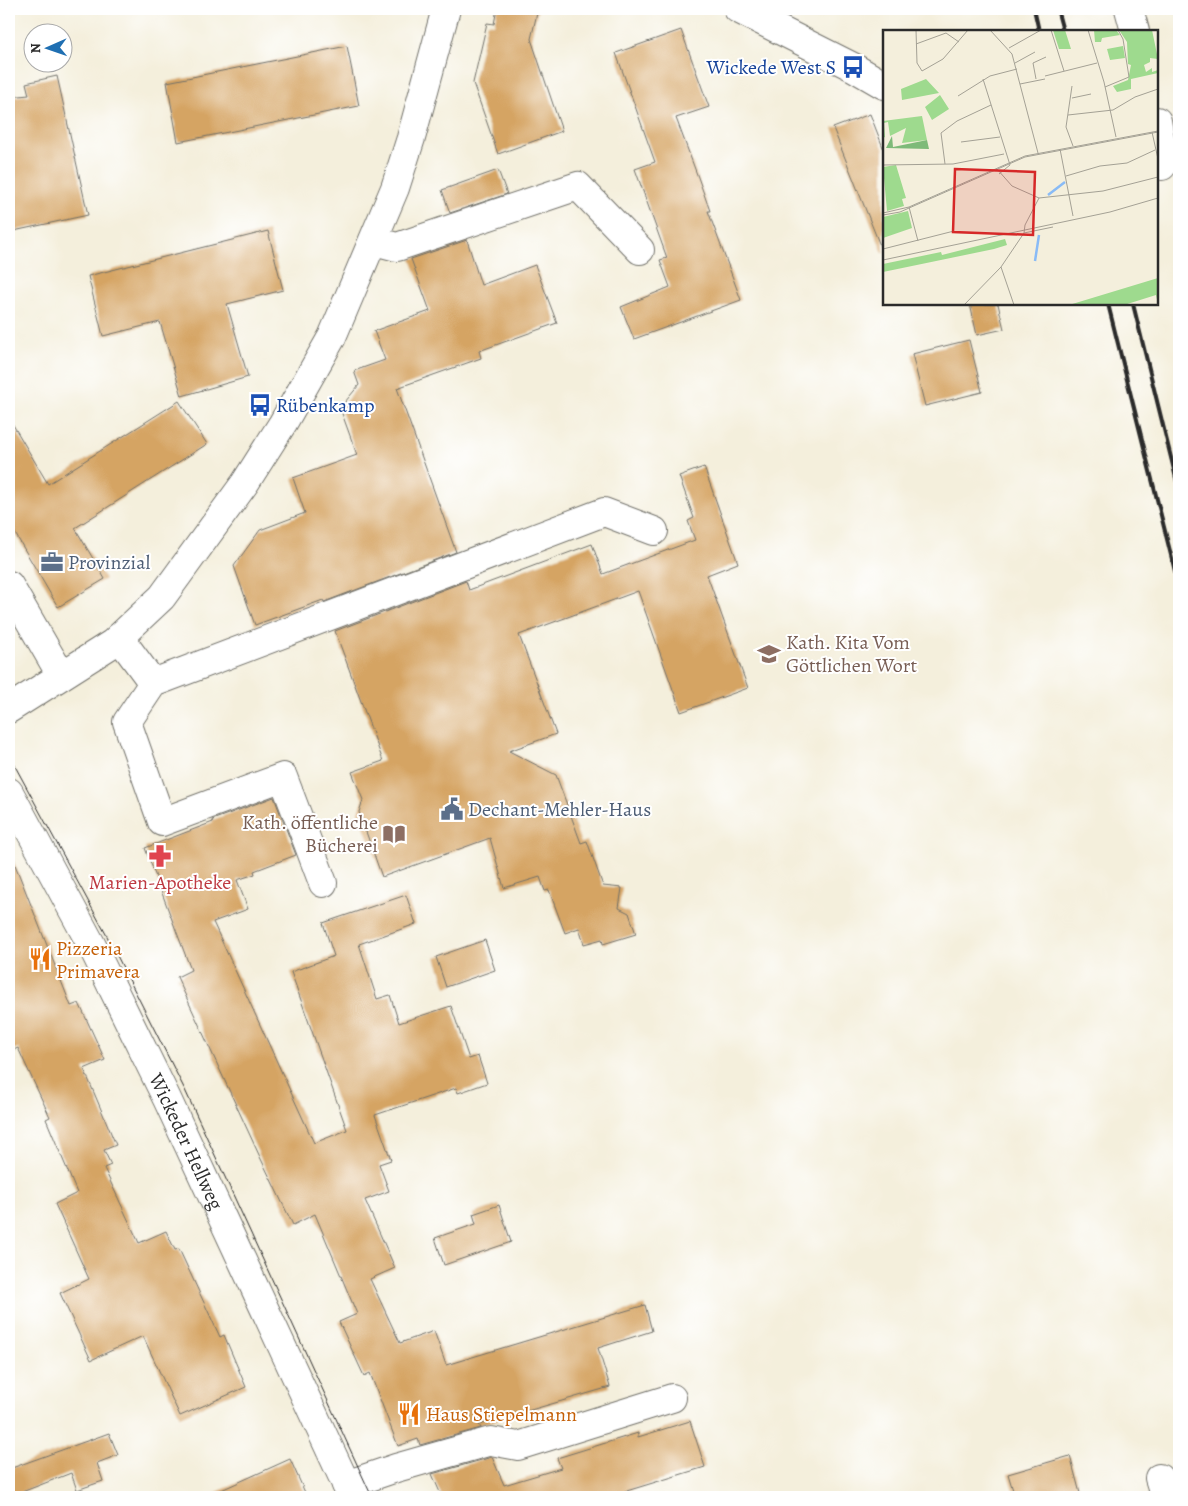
<svg xmlns="http://www.w3.org/2000/svg" width="1188" height="1506" viewBox="0 0 1188 1506" font-family="Alegreya,serif">
  <style>
    .building { fill: #d5a463 }
    .lines { fill: none; stroke-linecap: round; stroke-linejoin: round }
    .minor-casing { stroke: #717069; stroke-width: 30 }
    .major-casing { stroke: #717069; stroke-width: 30 }
    .minor { stroke: #fff; stroke-width: 28 }
    .major { stroke: #fff; stroke-width: 28 }
    .tram { stroke: #2b2b2b; stroke-width: 1 }
    .rail { stroke: #2b2b2b; stroke-width: 4 }
    .labels { text-anchor: middle; dominant-baseline: central; stroke-width: 4; stroke-linejoin: round; paint-order: stroke }
    .transit-label { font-size: 20px; fill: #164399; stroke: #fff; text-anchor: end }
    .service-label { font-size: 20px; fill: #4e5e75; stroke: #fff; text-anchor: start }
    .education-label { font-size: 20px; fill: #785e54; stroke: #fff; text-anchor: start }
    .health-label { font-size: 20px; fill: #be3a42; stroke: #fff }
    .food-label { font-size: 20px; fill: #c56008; stroke: #fff; text-anchor: start }
    .street-label { font-size: 20px; fill: #2b2b2b; stroke: #fff }
    .inset-river { fill: none; stroke: #89bbf6; stroke-width: 2.5 }
    .inset-road { fill: none; stroke: #a4a195; stroke-width: 1 }
    .view { fill: #d62828; fill-opacity: 0.15; stroke: #d62828; stroke-width: 2.5 }
    .inset-edge { fill: none; stroke: #2b2b2b; stroke-width: 2.5 }
  </style>
  <rect width="100%" height="100%" fill="#fff"/>
  <filter id="ink" filterUnits="userSpaceOnUse"><feTurbulence type="fractalNoise" baseFrequency=".02" numOctaves="2"/><feDisplacementMap in="SourceGraphic" scale="10" xChannelSelector="R" yChannelSelector="G"/><feConvolveMatrix kernelMatrix="1 2 1 2 8 2 1 2 1" color-interpolation-filters="sRGB"/></filter>
  <filter id="wash" filterUnits="userSpaceOnUse"><feTurbulence type="fractalNoise" baseFrequency=".0096" numOctaves="4" result="noise"/><feDisplacementMap in="SourceGraphic" scale="20" xChannelSelector="R" yChannelSelector="G"/><feGaussianBlur stdDeviation="1.12" result="paint"/><feColorMatrix in="noise" values="0 0 0 0 0 0 0 0 0 0 0 0 0 0 0 0 0 1.4 0 .05"/><feComposite in="paint" operator="in"/></filter>
  <g filter="url(#wash)">
    <rect width="100%" height="100%" fill="#f4efdc"/>
    <g id="blocks">
      <path class="building" d="M 497,9 L 538,9 L 531,39 L 562,131 L 498,154 L 473,83 L 487,23 L 494,24 Z
        M 681,30 L 709,107 L 676,118 L 699,180 L 710,211 L 708,211 L 741,300 L 634,339 L 621,307 L 670,287 L 660,260 L 667,258 L 635,169 L 655,162 L 616,53 Z
        M 347,46 L 359,106 L 178,142 L 167,82 Z
        M 57,76 L 88,215 L 9,232 L 9,97 L 29,95 L 26,83 Z
        M 870,114 L 884,150 L 884,253 L 883,253 L 833,128 Z
        M 498,170 L 507,194 L 450,213 L 442,190 Z
        M 268,231 L 283,290 L 227,304 L 248,377 L 182,396 L 160,322 L 103,336 L 88,276 Z
        M 467,240 L 481,285 L 535,265 L 557,323 L 479,351 L 481,358 L 397,388 L 456,552 L 324,602 L 323,600 L 255,625 L 234,566 L 260,530 L 305,513 L 293,478 L 357,455 L 340,408 L 359,385 L 354,371 L 385,360 L 374,331 L 430,311 L 411,259 Z
        M 970,304 L 998,304 L 1004,329 L 977,335 Z
        M 969,340 L 982,392 L 925,406 L 912,354 Z
        M 179,401 L 207,444 L 75,528 L 105,579 L 58,607 L 9,523 L 9,418 L 48,484 Z
        M 704,467 L 738,563 L 707,575 L 748,688 L 681,712 L 638,591 L 519,635 L 556,734 L 509,751 L 556,775 L 581,843 L 587,841 L 603,886 L 622,888 L 619,908 L 629,913 L 636,934 L 603,944 L 602,939 L 584,944 L 579,928 L 565,933 L 549,890 L 545,891 L 540,877 L 504,888 L 490,838 L 382,877 L 359,812 L 363,800 L 352,772 L 383,761 L 335,631 L 466,581 L 469,590 L 592,544 L 603,574 L 695,540 L 688,521 L 694,518 L 679,476 Z
        M 274,797 L 296,855 L 254,871 L 255,874 L 237,880 L 248,909 L 213,922 L 314,1143 L 347,1130 L 291,972 L 334,956 L 323,923 L 406,895 L 416,924 L 359,944 L 377,999 L 390,995 L 399,1023 L 451,1006 L 469,1059 L 478,1056 L 487,1083 L 458,1093 L 456,1088 L 375,1115 L 391,1160 L 379,1164 L 389,1191 L 365,1200 L 395,1268 L 370,1279 L 400,1343 L 434,1331 L 446,1365 L 645,1305 L 652,1331 L 598,1348 L 610,1387 L 479,1425 L 481,1428 L 420,1445 L 418,1439 L 398,1446 L 370,1373 L 364,1376 L 339,1322 L 357,1314 L 315,1214 L 293,1225 L 260,1157 L 177,977 L 191,970 L 145,848 L 213,822 L 212,820 Z
        M 9,852 L 10,852 L 71,1006 L 79,1003 L 105,1060 L 84,1069 L 116,1145 L 104,1150 L 111,1165 L 104,1168 L 139,1243 L 166,1231 L 175,1250 L 179,1249 L 220,1337 L 224,1335 L 246,1387 L 180,1416 L 143,1336 L 91,1360 L 60,1293 L 89,1279 L 55,1204 L 77,1193 L 46,1119 L 50,1117 L 18,1048 L 9,1052 Z
        M 485,940 L 495,970 L 446,987 L 436,957 Z
        M 499,1205 L 511,1242 L 444,1265 L 435,1238 L 476,1224 L 473,1214 Z
        M 690,1421 L 705,1467 L 607,1497 L 442,1497 L 432,1474 L 492,1457 L 504,1485 L 561,1468 L 557,1458 L 638,1433 L 638,1437 Z
        M 109,1433 L 118,1455 L 97,1463 L 103,1481 L 77,1490 L 71,1473 L 9,1497 L 9,1469 Z
        M 1070,1456 L 1081,1497 L 1015,1497 L 1008,1474 Z
        M 290,1459 L 307,1497 L 206,1497 Z"/>
    </g>
  </g>
  <g filter="url(#ink)">
    <use href="#blocks" fill-opacity="0" stroke="#717069" stroke-width="1"/>
    <g class="lines">
      <defs>
        <path id="minor" d="M 738,9 L 853,67 L 884,85
          M 1129,9 L 1135,31
          M 1157,121 L 1162,149 L 1162,166
          M 374,241 L 397,247 L 578,186 L 640,250
          M 9,585 L 61,675
          M 119,637 L 153,683 L 604,512 L 654,531
          M 153,683 L 127,722 L 162,822 L 283,777 L 323,883
          M 9,709 L 113,643 L 162,597 L 245,483 L 283,423 L 332,337 L 395,188 L 411,138 L 446,9
          M 1159,1478 L 1165,1497
          M 346,1485 L 396,1468 L 491,1441 L 518,1446 L 672,1398"/>
        <g id="major">
          <path id="s1" d="M 9,792 L 91,944 L 167,1099 L 352,1497"/>
        </g>
      </defs>
      <use href="#minor" class="minor-casing"/>
      <use href="#major" class="major-casing"/>
      <use href="#minor" class="minor"/>
      <use href="#major" class="major"/>
      <path class="tram" d="M 9,755 L 107,936 L 185,1090 L 372,1497"/>
      <path class="rail" d="M 1034,9 L 1039,31
        M 1057,9 L 1063,31
        M 1108,304 L 1179,587
        M 1133,304 L 1179,490"/>
    </g>
  </g>
  <defs>
    <symbol id="bus-bare" viewBox="-9 -9 18 18"><path d="M-5-6H5V4H4V6H2V4H-2V6H-4V4H-5ZM-3.5-4V0h7V-4ZM-3.5 1.2v1.5H-2V1.2ZM2 1.2v1.5H3.5V1.2Z" fill="#1a4fb4" stroke="#fff" stroke-width="2.5" paint-order="stroke"/></symbol>
    <symbol id="office-bare" viewBox="-9 -9 18 18"><path d="M-6-3h4V-5.5h4V-3h4V5H-6ZM-1-4.5V-3h2v-1.5ZM-6 0V1H6V0Z" fill="#5c6f8a" stroke="#fff" stroke-width="2.5" paint-order="stroke"/></symbol>
    <symbol id="school-bare" viewBox="-9 -9 18 18"><path d="M0-5L7-2L0 1L-7-2ZM-4 1L0 2.5L4 1V4Q0 6-4 4Z" fill="#8d6e63" stroke="#fff" stroke-width="2.5" paint-order="stroke"/></symbol>
    <symbol id="civic-bare" viewBox="-9 -9 18 18"><path d="M-.6-6.5H3V-4.5H.6V-3L4-1V1h2V6H-6V1h2V-1L-.6-3ZM-1.2 2.5V6h2.4V2.5Z" fill="#5c6f8a" stroke="#fff" stroke-width="2.5" paint-order="stroke"/></symbol>
    <symbol id="library-bare" viewBox="-9 -9 18 18"><path d="M-6-4Q-3-5.5-.7-3.5V5Q-3 3-6 4ZM6-4Q3-5.5 .7-3.5V5Q3 3 6 4Z" fill="#8d6e63" stroke="#fff" stroke-width="2.5" paint-order="stroke"/></symbol>
    <symbol id="pharmacy-bare" viewBox="-9 -9 18 18"><path d="M-2-6h4v4h4v4h-4v4h-4v-4h-4v-4h4Z" fill="#e0444e" stroke="#fff" stroke-width="2.5" paint-order="stroke"/></symbol>
    <symbol id="restaurant-bare" viewBox="-9 -9 18 18"><path d="M-5-6h1v4h1v-4h1v4h1v-4h1v5L-1.5 .5V6h-2V.5L-5-1ZM5-6V6H3V1.5H1.5Q1.5-4 5-6Z" fill="#e8710a" stroke="#fff" stroke-width="2.5" paint-order="stroke"/></symbol>
  </defs>
  <g fill-rule="evenodd">
    <use href="#bus-bare" x="837" y="51" width="32" height="32"/>
    <use href="#bus-bare" x="244" y="389" width="32" height="32"/>
    <use href="#office-bare" x="36" y="546" width="32" height="32"/>
    <use href="#school-bare" x="753" y="638" width="32" height="32"/>
    <use href="#civic-bare" x="436" y="793" width="32" height="32"/>
    <use href="#library-bare" x="378" y="818" width="32" height="32"/>
    <use href="#pharmacy-bare" x="144" y="840" width="32" height="32"/>
    <use href="#restaurant-bare" x="24" y="943" width="32" height="32"/>
    <use href="#restaurant-bare" x="393" y="1398" width="32" height="32"/>
  </g>
  <g class="labels">
    <g class="transit-label">
      <text x="836" y="67">Wickede West S</text>
      <text x="276" y="405" text-anchor="start">Rübenkamp</text>
    </g>
    <g class="service-label">
      <text x="68" y="562">Provinzial</text>
      <text x="468" y="809">Dechant-Mehler-Haus</text>
    </g>
    <g class="education-label">
      <text x="786" y="642">Kath. Kita Vom<tspan x="786" dy="23">Göttlichen Wort</tspan></text>
      <text x="378" y="822" text-anchor="end">Kath. öffentliche<tspan x="378" dy="23">Bücherei</tspan></text>
    </g>
    <g class="health-label">
      <text x="160" y="882">Marien-Apotheke</text>
    </g>
    <g class="food-label">
      <text x="56" y="948">Pizzeria<tspan x="56" dy="23">Primavera</tspan></text>
      <text x="426" y="1414">Haus Stiepelmann</text>
    </g>
    <g class="street-label">
      <text stroke="none"><textPath href="#s1" startOffset="392">Wickeder Hellweg</textPath></text>
    </g>
  </g>
  <g transform="translate(883 30)">
    <rect width="275" height="275" fill="#f4efdc"/>
    <path d="M 170,0 L 182,0 L 188,19 L 176,19 ZM 211,0 L 233,0 L 237,5 L 219,8 L 218,12 L 212,12 ZM 236,0 L 269,0 L 275,29 L 267,28 L 267,32 L 261,35 L 263,42 L 269,38 L 269,42 L 275,40 L 275,43 L 248,49 L 248,59 L 234,62 L 230,56 L 245,50 L 248,35 L 245,34 L 244,12 ZM 240,16 L 242,28 L 227,30 L 224,19 ZM 43,49 L 56,63 L 19,70 L 18,59 ZM 57,65 L 66,79 L 49,90 L 42,77 ZM 39,86 L 44,110 L 19,113 L 23,98 L 7,106 L 5,92 L 1,93 L 2,107 L 0,108 L 0,91 ZM 13,135 L 23,168 L 19,169 L 21,176 L 4,181 L 0,137 ZM 25,181 L 29,198 L 0,208 L 0,187 ZM 122,209 L 124,215 L 111,219 L 0,242 L 0,234 L 58,222 L 59,225 ZM 275,248 L 275,274 L 273,265 L 241,275 L 186,275 Z" fill="#9eda8e"/>
    <path d="M 9,106 L 10,117 L 44,110 L 46,119 L 3,118 Z" fill="#7eba79"/>
    <path class="inset-river" d="M 165,165 L 182,152M 152,231 L 156,205"/>
    <path class="inset-road" d="M 33,0 L 34,33 L 39,41 L 60,29 L 85,0M 107,0 L 129,24 L 155,123M 168,0 L 181,41M 205,0 L 221,52 L 233,107M 33,14 L 63,3 L 76,12M 126,18 L 158,0M 132,33 L 152,22M 162,46 L 214,33M 100,49 L 127,135 L 116,144M 153,49 L 150,33 L 163,27M 137,54 L 162,49M 189,56 L 183,97 L 190,116M 222,57 L 246,47 L 240,9 L 235,0M 75,66 L 107,46 L 134,39M 189,68 L 208,64M 185,85 L 230,80 L 252,67 L 275,59M 269,102 L 275,129M 78,112 L 117,107M 177,119 L 190,186M 62,134 L 58,103 L 74,91 L 108,75M 0,135 L 70,134 L 121,124M 114,139 L 129,156 L 156,168 L 220,161 L 275,147M 183,146 L 217,136 L 244,133 L 272,120M 26,177 L 35,211M 0,183 L 26,177 L 142,126 L 275,101M 0,185 L 17,182 L 142,127 L 275,102M 141,203 L 170,197M 0,219 L 71,201M 0,230 L 227,182 L 275,168M 118,237 L 131,275M 81,275 L 118,237 L 141,203 L 142,195 L 156,168"/>
    <path class="view" d="M 72,139 L 152,142 L 150,205 L 70,202 Z"/>
    <rect width="275" height="275" class="inset-edge"/>
  </g>
  <rect width="1188" height="1506" fill="none" stroke="#fff" stroke-width="30"/>
  <g transform="translate(48 48) rotate(268)"><circle r="24" fill="#ffffff" stroke="#aaaaaa"/>
  <path d="M0-4L9 19L0 12L-9 19Z" fill="#1f6fb2"/>
  <text y="-8" font-size="14" font-weight="bold" text-anchor="middle" fill="#2b2b2b">N</text>
  </g>
</svg>
